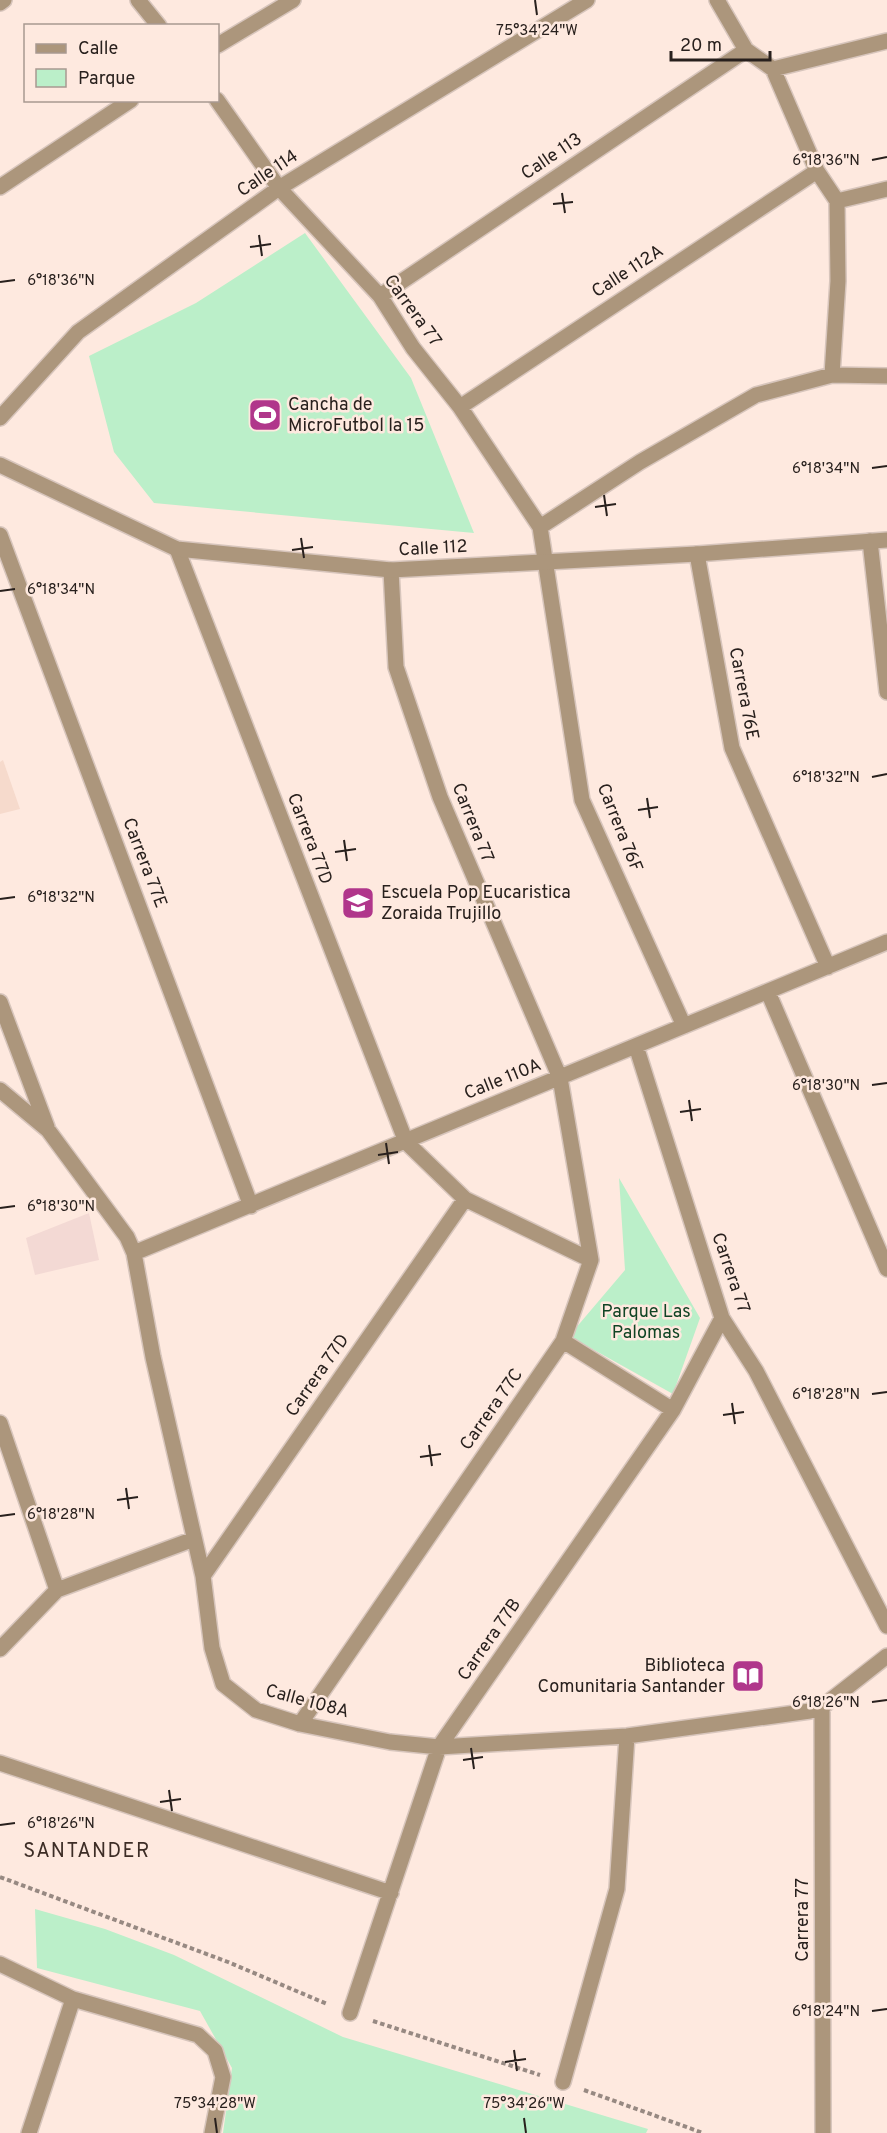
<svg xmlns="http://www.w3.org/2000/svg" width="887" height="2133" viewBox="0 0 887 2133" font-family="Overpass,sans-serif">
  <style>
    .built { fill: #f6dacc }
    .medical { fill: #f3d9d4 }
    .green { fill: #bbefc9 }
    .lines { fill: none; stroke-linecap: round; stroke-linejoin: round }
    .service-casing { stroke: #d7c5bc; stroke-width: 18 }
    .minor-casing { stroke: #d7c5bc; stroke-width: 18 }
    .tertiary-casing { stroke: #d7c5bc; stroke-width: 18 }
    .path { stroke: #978982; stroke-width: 4; stroke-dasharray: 4.5 3; stroke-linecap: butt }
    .service { stroke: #ac967c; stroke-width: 15 }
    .minor { stroke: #ac967c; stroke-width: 15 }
    .tertiary { stroke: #ac967c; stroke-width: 15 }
    .ticks { fill: none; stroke: #28201d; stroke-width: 2 }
    .labels { text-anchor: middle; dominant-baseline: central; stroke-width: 5; stroke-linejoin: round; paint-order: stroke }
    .street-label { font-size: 18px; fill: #28201d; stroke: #fee9df }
    .poi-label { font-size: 18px; fill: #28201d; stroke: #fee9df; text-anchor: start }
    .park-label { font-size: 18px; fill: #104424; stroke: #fee9df }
    .neighbourhood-label { font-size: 20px; letter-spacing: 1.5px; fill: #3d2d26; stroke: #fee9df }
    .ticks-label { font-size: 15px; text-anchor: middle; fill: #28201d; stroke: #fee9df; stroke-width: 5; stroke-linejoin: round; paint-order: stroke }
  </style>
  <rect width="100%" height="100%" fill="#fee9df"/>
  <path class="built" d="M 3,760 L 20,809 L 0,814 L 0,762 Z"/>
  <path class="medical" d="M 89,1213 L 99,1260 L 35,1275 L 26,1238 Z"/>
  <path class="green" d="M 305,233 L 411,378 L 474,533 L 154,503 L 114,452 L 89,356 L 196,303 Z
    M 619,1178 L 700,1318 L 673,1394 L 569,1336 L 625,1270 Z
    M 35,1909 L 105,1929 L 174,1955 L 343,2037 L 648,2129 L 646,2133 L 223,2133 L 232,2068 L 200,2011 L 37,1968 Z"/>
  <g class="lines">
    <defs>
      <path id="service" d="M 0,1964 L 73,1999 L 198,2035 L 215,2051 L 223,2077 L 212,2133
        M 29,2133 L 73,1999"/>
      <path id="minor" d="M 138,0 L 159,26
        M 717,0 L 746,50 L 773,69 L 817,171 L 837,201 L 838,281 L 832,375
        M 0,3 L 4,0
        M 218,45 L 293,0
        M 773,69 L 887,41
        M 217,100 L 279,188 L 380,296 L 413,348 L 460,407 L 540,527 L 582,800 L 684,1026
        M 0,187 L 131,100
        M 837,201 L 887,189
        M 380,296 L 746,50
        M 460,407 L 817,171
        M 0,418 L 78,332 L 279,188 L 587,0
        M 540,527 L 640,462 L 756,395 L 832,375 L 887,376
        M 0,535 L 251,1206
        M 870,541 L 887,692
        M 177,549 L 406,1142 L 465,1199 L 591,1260
        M 697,554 L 732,748 L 828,967
        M 768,992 L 887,1269
        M 0,1002 L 47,1127
        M 636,1046 L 722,1318 L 756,1371 L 887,1626
        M 0,1090 L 48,1130 L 127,1237 L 134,1253 L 153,1357 L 203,1576 L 212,1648 L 223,1684 L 256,1710 L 300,1724 L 390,1742 L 439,1747 L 627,1736 L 810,1711 L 822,1707 L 887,1656
        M 134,1253 L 887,942
        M 563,1341 L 673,1410
        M 0,1423 L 57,1590
        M 203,1576 L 465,1199
        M 0,1649 L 57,1590 L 194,1539
        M 822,1707 L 823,2133
        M 300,1724 L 563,1341 L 591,1260 L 560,1078 L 440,797 L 396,667 L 391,570
        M 0,1763 L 391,1893
        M 350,2013 L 439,1747 L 673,1410 L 722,1318
        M 563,2082 L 617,1889 L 627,1736"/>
      <path id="tertiary" d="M 0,465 L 177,549 L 391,570 L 697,554 L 887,540"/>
    </defs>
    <use href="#service" class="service-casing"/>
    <use href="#minor" class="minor-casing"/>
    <use href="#tertiary" class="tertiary-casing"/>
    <path class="path" d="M 0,1877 L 228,1962 L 327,2004
      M 373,2021 L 540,2075
      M 584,2090 L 703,2133"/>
    <use href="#service" class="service"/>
    <use href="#minor" class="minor"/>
    <use href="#tertiary" class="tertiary"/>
  </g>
  <path class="ticks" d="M 535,0 L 537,15M 872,160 L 887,157M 562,193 L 565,213M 553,204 L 573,202M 259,235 L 262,256M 250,247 L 271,244M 0,282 L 15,280M 872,468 L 887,466M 604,495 L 607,516M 595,507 L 616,504M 301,538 L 304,558M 292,550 L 313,547M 0,591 L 15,589M 872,777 L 887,774M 647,798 L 650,818M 638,810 L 658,807M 344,840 L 347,861M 335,852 L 356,849M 0,899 L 15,897M 872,1085 L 887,1083M 689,1100 L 692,1121M 680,1112 L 701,1109M 386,1143 L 389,1164M 378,1155 L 398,1152M 0,1208 L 15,1206M 872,1394 L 887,1392M 732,1403 L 735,1424M 723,1415 L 744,1412M 429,1445 L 432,1466M 420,1457 L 441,1454M 126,1488 L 129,1509M 117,1500 L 138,1497M 0,1516 L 15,1514M 872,1702 L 887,1700M 471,1748 L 474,1769M 463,1760 L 483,1757M 169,1790 L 172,1811M 160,1802 L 181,1799M 0,1825 L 15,1823M 872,2011 L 887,2009M 514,2050 L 517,2071M 505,2062 L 526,2059M 215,2118 L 217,2133M 524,2118 L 526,2133"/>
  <defs>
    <symbol id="stadium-square" viewBox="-11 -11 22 22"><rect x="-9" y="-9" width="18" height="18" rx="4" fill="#b0368b" stroke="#fee9df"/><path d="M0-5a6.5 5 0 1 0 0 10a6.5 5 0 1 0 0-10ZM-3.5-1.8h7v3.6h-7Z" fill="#fff"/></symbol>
    <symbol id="school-square" viewBox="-11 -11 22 22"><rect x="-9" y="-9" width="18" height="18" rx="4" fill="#b0368b" stroke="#fee9df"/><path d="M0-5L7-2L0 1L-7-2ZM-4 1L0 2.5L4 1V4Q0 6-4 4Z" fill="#fff"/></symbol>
    <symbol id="library-square" viewBox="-11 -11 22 22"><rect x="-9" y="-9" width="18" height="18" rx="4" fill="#b0368b" stroke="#fee9df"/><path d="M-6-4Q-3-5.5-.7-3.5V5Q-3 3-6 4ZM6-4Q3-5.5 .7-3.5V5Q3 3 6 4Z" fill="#fff"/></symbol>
  </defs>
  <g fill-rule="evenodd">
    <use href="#stadium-square" x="246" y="396" width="38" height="38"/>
    <use href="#school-square" x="339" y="884" width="38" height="38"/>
    <use href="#library-square" x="729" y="1657" width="38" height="38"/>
  </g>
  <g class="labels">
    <g class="street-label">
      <text transform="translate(552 157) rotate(-34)">Calle 113</text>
      <text transform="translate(268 174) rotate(-34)">Calle 114</text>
      <text transform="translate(628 272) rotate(-33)">Calle 112A</text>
      <text transform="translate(412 311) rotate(54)">Carrera 77</text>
      <text transform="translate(433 549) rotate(-3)">Calle 112</text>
      <text transform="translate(743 694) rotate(79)">Carrera 76E</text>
      <text transform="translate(472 823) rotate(68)">Carrera 77</text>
      <text transform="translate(619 828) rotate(68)">Carrera 76F</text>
      <text transform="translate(309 839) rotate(69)">Carrera 77D</text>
      <text transform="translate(144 863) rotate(69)">Carrera 77E</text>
      <text transform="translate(503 1080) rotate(-22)">Calle 110A</text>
      <text transform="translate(730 1273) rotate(71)">Carrera 77</text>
      <text transform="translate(318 1376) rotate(-55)">Carrera 77D</text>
      <text transform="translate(492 1410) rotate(-55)">Carrera 77C</text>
      <text transform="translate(490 1640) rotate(-55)">Carrera 77B</text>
      <text transform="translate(307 1702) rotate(15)">Calle 108A</text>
      <text transform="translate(803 1920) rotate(-90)">Carrera 77</text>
    </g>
    <g class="poi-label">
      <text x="288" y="405">Cancha de<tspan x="288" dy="21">MicroFutbol la 15</tspan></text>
      <text x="381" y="893">Escuela Pop Eucaristica<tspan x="381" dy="21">Zoraida Trujillo</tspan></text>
      <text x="725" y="1666" text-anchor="end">Biblioteca<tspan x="725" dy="21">Comunitaria Santander</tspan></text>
    </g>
    <g class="park-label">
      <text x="646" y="1312">Parque Las<tspan x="646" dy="21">Palomas</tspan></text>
    </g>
    <g class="neighbourhood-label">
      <text x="87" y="1852">SANTANDER</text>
    </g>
  </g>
  <g class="ticks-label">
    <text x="537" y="35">75°34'24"W</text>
    <text x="826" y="165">6°18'36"N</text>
    <text x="61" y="285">6°18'36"N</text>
    <text x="826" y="473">6°18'34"N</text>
    <text x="61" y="594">6°18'34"N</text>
    <text x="826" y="782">6°18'32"N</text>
    <text x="61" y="902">6°18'32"N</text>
    <text x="826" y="1090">6°18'30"N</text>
    <text x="61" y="1211">6°18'30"N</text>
    <text x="826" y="1399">6°18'28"N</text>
    <text x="61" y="1519">6°18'28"N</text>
    <text x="826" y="1707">6°18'26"N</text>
    <text x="61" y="1828">6°18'26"N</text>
    <text x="826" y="2016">6°18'24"N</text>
    <text x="215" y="2108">75°34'28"W</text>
    <text x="524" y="2108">75°34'26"W</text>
  </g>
  <rect x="24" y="24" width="195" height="78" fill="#fee9df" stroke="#a89991" stroke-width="1.5"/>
  <rect x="36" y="44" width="30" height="9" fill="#ac967c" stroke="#a89991" stroke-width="1.5"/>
  <text x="78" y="54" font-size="18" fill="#28201d">Calle</text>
  <rect x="36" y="69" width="30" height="18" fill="#bbefc9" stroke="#a89991" stroke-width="1.5"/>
  <text x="78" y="84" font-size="18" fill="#28201d">Parque</text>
  <path d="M671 51v9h99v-9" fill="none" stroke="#28201d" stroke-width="3"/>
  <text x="680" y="51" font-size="18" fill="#28201d" stroke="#fee9df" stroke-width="4.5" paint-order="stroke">20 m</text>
</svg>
